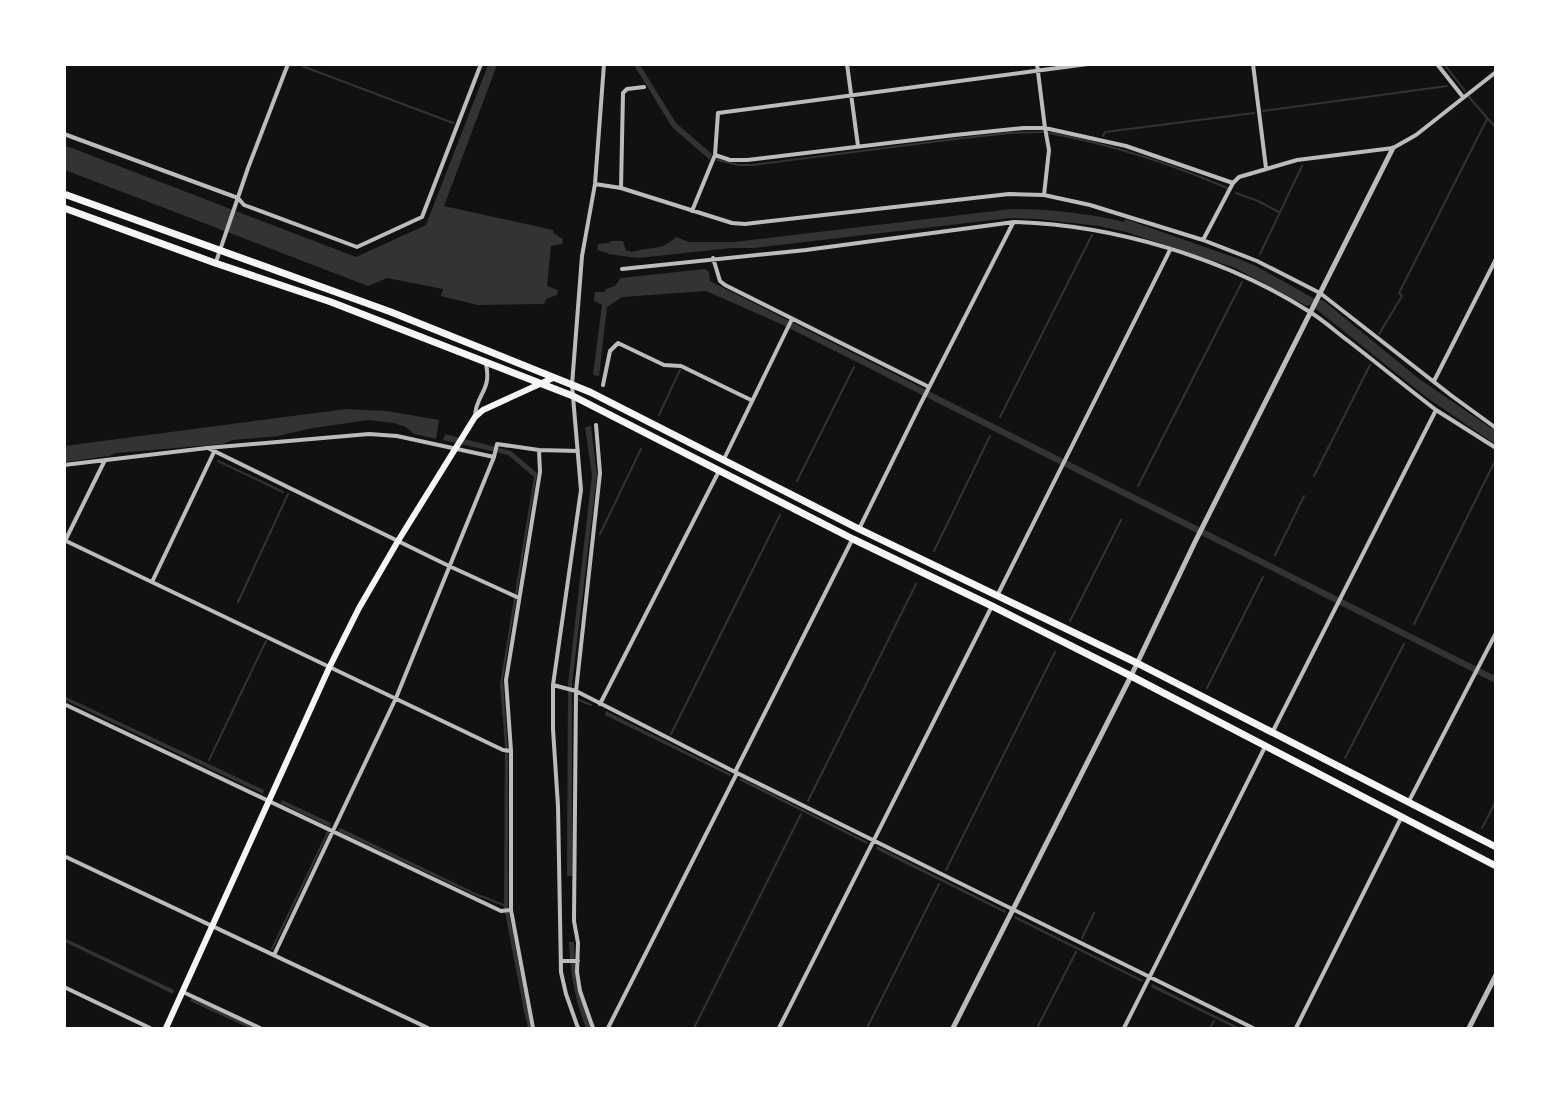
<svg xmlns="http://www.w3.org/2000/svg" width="1560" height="1093" viewBox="0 0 1560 1093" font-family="Barlow,sans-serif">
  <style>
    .water { fill: #333 }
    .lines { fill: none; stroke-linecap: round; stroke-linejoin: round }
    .stream { stroke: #333; stroke-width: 2 }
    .minor { stroke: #bcbcbc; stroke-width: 4 }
    .tertiary { stroke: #bcbcbc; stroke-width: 5 }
    .secondary { stroke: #f5f5f5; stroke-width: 6 }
    .primary { stroke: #f5f5f5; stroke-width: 7 }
  </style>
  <rect width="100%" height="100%" fill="#111"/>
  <path class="water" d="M 488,65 L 497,65 L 444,206 L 553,230 L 553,233 L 563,239 L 562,244 L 551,246 L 547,286 L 558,290 L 557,295 L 546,299 L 545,303 L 543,304 L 478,305 L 441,296 L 443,289 L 387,278 L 368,286 L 65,170 L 64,145 L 356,257 L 426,225 Z
    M 634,65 L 640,65 L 676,123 L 712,154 L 710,160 L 672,127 Z
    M 1011,209 C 1048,209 1088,213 1124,222 L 1125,219 L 1239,259 L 1256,266 L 1313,298 L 1324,301 L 1418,378 L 1491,428 L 1495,428 L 1495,444 L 1426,397 L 1311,305 L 1307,306 L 1235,268 L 1126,232 L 1099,226 L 1038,219 L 1010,218 L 754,248 L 732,248 L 638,258 L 608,254 L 608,253 L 597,250 L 598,244 L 609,243 L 611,241 L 623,241 L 626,250 L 632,252 C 650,246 660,252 676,237 L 689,242 L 734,242 Z
    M 705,269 L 709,272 L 710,281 L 1495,676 L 1495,683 L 783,325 L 706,291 L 622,297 L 607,307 L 599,376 L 593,375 L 602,305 L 594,301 L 595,292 L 605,292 L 606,289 L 615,286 L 621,278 Z
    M 346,409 L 387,411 L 439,420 L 436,439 L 414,434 L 406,427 L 394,423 L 369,420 L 313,428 L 278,436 L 233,440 L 223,444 L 116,453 L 109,456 L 65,462 L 65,446 Z
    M 591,426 L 597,475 L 572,684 L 572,876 L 567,876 L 568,684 L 592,475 L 585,427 Z
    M 445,434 L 511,451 L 537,473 L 503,679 L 508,754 L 508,907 L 531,1028 L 528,1028 L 524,1011 L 504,907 L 505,746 L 500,684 L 534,477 L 508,455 L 443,440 Z
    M 64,696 L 264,790 L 263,794 L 65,700 Z
    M 606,711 L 731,774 L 730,776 L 605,715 Z
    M 741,778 L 868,842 L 867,844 L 739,780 Z
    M 282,800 L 331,823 L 330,827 L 280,803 Z
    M 340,828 L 482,896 L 481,898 L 338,831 Z
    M 877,846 L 1006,911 L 1005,913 L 876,849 Z
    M 1015,916 L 1143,980 L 1142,982 L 1014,918 Z
    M 64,938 L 174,990 L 173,994 L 65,942 Z
    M 569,942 L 574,942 C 574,975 580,997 592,1028 L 586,1028 C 575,1000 570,972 569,942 Z
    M 1152,984 L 1240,1028 L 1235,1028 L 1151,987 Z
    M 192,998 L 256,1028 L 249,1028 L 190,1001 Z"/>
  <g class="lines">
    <path class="stream" d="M 1444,64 L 1465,91
      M 302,66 L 453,123
      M 1469,97 L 1496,128
      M 1263,111 L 1447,86
      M 1049,133 C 1110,144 1169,163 1227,188
      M 1103,136 L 1105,132 L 1254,113
      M 717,160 L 739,165 L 752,165 L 955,139 L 1010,133 L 1042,132
      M 1236,193 L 1258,201 L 1279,212
      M 1260,254 L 1302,166
      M 1379,334 L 1402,296 L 1399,293 L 1487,119
      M 659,415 L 680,370
      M 1000,417 L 1092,235
      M 218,461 L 283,492
      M 1314,476 L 1370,365
      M 797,481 L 854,367
      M 1138,486 L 1242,282
      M 600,534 L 641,449
      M 934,551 L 990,436
      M 1275,555 L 1304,496
      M 238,602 L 288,494
      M 1070,621 L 1121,520
      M 1414,624 L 1496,459
      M 1207,688 L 1263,577
      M 579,700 L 591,705
      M 671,734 L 780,515
      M 1345,758 L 1404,644
      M 209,760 L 266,641
      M 808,801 L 916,584
      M 1482,828 L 1496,801
      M 946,870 L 1055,652
      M 481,896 L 506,906
      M 1082,938 L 1094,913
      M 272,949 L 328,832
      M 694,1028 L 801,814
      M 867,1028 L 939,884
      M 1037,1028 L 1076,952
      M 1210,1028 L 1214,1021"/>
    <path class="minor" d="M 847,64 L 858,146
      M 1037,64 L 1045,128 L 1049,150 L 1044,195
      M 1253,64 L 1266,168
      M 1437,64 L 1463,97
      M 64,134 L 238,198 L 244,205 L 357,247 L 422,217 L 481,64
      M 715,155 L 730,160 L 747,160 L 955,135 L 1024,128 L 1045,128 L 1126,146 L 1233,183 L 1239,177 L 1297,160 L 1393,148 L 1416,135 L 1496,72
      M 595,184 L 621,188 L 732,223 L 745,224 L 1009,194 L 1044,195 L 1090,205 L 1203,240 L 1257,261 L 1320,293 L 1452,396 L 1496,428
      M 621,188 L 623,93 L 627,89 L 644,87
      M 692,211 L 715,155 L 718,113 L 1088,64
      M 1203,240 L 1233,183
      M 713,258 L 720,281 L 725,285 L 929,387
      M 216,262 L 248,168 L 288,64
      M 622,269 L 806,250 L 1014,222 C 1114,225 1225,258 1310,312 C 1323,320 1335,331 1347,340 C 1377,363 1406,387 1436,410 L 1272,733
      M 1434,381 L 1496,259
      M 603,385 L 610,351 L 618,343 L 664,365 L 681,366 L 751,400
      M 1436,410 L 1496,448
      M 475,416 C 476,394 492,391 486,364
      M 208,448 L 449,566 L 519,598
      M 724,459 L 792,319
      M 64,465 L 207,448 L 369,434 L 397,436 L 494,457
      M 859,529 L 920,405 L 1013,223
      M 64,540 L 503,750 L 511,751
      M 65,541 L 105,460
      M 152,582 L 214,452
      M 998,594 L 1170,250
      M 553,685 L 576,691 L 737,773 L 1253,1028
      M 64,704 L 501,911 L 511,910
      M 600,704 L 719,471
      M 735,772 L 852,540
      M 1408,803 L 1496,633
      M 64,856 L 428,1028
      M 274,955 L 396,698 L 494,457 L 497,444 L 539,450 L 578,451
      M 561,961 L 578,961
      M 64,987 L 150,1028
      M 183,992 L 260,1028
      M 533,1028 L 511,910 L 511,751 L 506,680 L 540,472 L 539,450
      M 578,1028 L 566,994 L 561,972 L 558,806 L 553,729 L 553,685 L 581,490 L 572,385 L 582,256 L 595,184 L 604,64
      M 593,1028 L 580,991 L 577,972 L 578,943 L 574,921 L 576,691 L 600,473 L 596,425
      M 608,1028 L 737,773
      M 779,1028 L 992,606
      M 1124,1028 L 1265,747
      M 1296,1028 L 1401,818"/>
    <path class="tertiary" d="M 953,1028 L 1131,676 L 1195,542 L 1393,148
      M 1469,1028 L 1496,975"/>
    <path class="secondary" d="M 166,1028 L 330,666 L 359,608 L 398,541 L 475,417 L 483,410 L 553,378"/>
    <path class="primary" d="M 64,194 L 391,312 L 590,392 L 859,529 L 1137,663 L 1496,847
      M 64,208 L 215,263 L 331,302 L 573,396 L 853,539 L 992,606 L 1131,676 L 1496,866"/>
  </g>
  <rect width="1560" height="1093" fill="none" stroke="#ffffff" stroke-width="132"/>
</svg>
